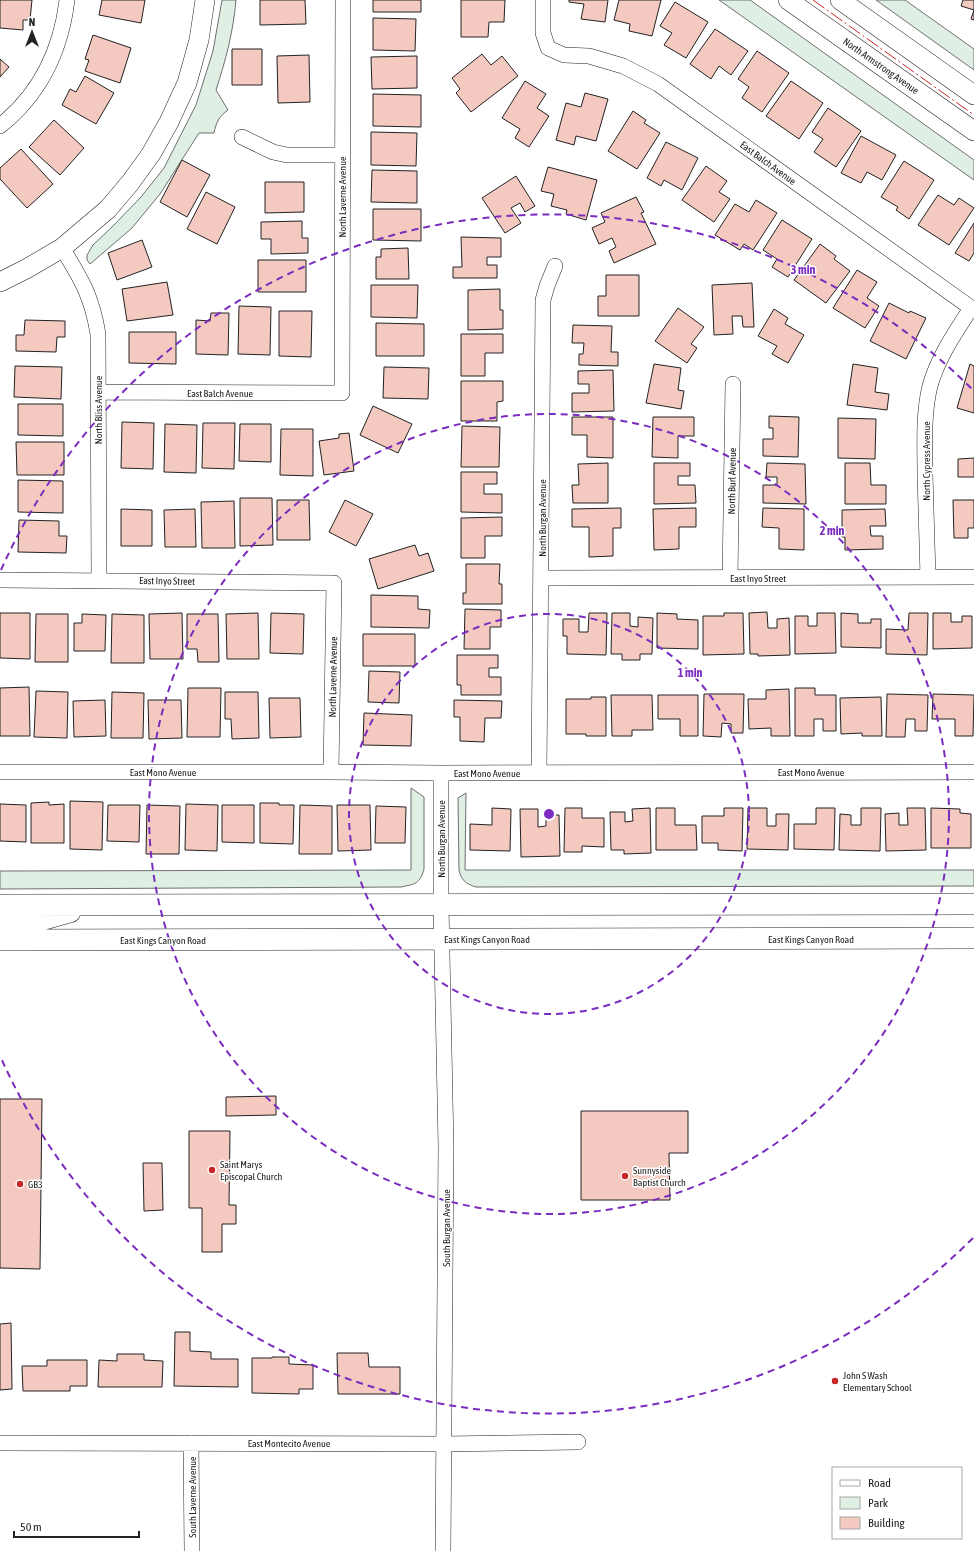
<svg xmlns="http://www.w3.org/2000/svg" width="974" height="1551" viewBox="0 0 974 1551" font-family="'Asap Condensed',sans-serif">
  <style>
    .green { fill: #e0efe3; stroke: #6f6f6f }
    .building { fill: #f3c9c0; stroke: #222 }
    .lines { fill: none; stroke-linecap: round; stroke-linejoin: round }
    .minor-casing { stroke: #222; stroke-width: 16 }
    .tertiary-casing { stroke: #222; stroke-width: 20 }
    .secondary-casing { stroke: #222; stroke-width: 22 }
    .minor { stroke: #fff; stroke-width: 15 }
    .tertiary { stroke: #fff; stroke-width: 19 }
    .secondary { stroke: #fff; stroke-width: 21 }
    .power { stroke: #c62828; stroke-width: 1; stroke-dasharray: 14 3 2 3; stroke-linecap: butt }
    .ring { fill: none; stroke: #7b2cbf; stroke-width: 2; stroke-dasharray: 7 5 }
    .poi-dot { fill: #c62828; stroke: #fff; stroke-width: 1.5 }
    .labels { text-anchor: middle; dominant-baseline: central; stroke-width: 3; stroke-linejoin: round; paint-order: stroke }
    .street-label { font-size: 10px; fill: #222; stroke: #fff }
    .poi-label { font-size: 10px; fill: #222; stroke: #fff; text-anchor: start }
    .centre { fill: #7b2cbf; stroke: #fff; stroke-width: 2 }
    .ring-label { font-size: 12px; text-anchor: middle; font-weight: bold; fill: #7b2cbf; stroke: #fff; stroke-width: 3; stroke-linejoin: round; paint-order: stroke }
  </style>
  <rect width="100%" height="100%" fill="#fff"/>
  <path class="green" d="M 222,0 L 236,0 C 233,33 226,59 216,90 L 228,110 C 219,116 216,123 214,133 L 199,133 L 160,194 L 132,228 L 90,264 L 87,260 L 87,255 L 93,245 L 112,227 L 141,197 L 164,168 L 196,105 L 213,51 Z
    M 719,0 L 750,0 L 974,160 L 974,180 Z
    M 876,0 L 905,0 L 974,49 L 974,70 Z
    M 411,788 L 424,797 L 424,869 C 420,884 415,884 401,887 L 0,889 L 0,871 L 411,870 Z
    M 466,793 L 465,870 L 974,870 L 974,886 L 476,887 C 466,884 461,880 459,870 L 458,798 Z"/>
  <path class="building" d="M 0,0 L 32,0 L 30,20 L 23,20 L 23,30 L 0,28 Z
    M 102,0 L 145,0 L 141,23 L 99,15 Z
    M 260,0 L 305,0 L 306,24 L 260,25 Z
    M 373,0 L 421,0 L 421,12 L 373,12 Z
    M 461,0 L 505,0 L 504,22 L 489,22 L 488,37 L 461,37 Z
    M 569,0 L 608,0 L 605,22 L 581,19 L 584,4 L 569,2 Z
    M 619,0 L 661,0 L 652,36 L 629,31 L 630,24 L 614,20 Z
    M 963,0 L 974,0 L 974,20 L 971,19 L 974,10 L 961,6 Z
    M 675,2 L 708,22 L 686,58 L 664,45 L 672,33 L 660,26 Z
    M 373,18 L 416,19 L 415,51 L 373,50 Z
    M 715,29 L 748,51 L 731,75 L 719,66 L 711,79 L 690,64 Z
    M 93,35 L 131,48 L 120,83 L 85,71 L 89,60 L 85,59 Z
    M 232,49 L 262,49 L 262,85 L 232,85 Z
    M 757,51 L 789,73 L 762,112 L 742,98 L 749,87 L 738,79 Z
    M 482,54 L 491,65 L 502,56 L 518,76 L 471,112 L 456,93 L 460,89 L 452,78 Z
    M 309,55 L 310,102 L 278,103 L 277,56 Z
    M 417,56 L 417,88 L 372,89 L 371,57 Z
    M 0,59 L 9,67 L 0,77 Z
    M 85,76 L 114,93 L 96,124 L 62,105 L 70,89 L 76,92 Z
    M 525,81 L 546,94 L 537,108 L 549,116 L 529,147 L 515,138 L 520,129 L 502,118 Z
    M 791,81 L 823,103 L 799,139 L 766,116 Z
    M 585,93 L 608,99 L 596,141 L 576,136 L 574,145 L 556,140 L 566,103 L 581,107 Z
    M 373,94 L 421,95 L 421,127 L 373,126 Z
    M 828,108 L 861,131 L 836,167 L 814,152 L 823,139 L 812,132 Z
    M 633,111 L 646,120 L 644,123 L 660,133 L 637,169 L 608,151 Z
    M 54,120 L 84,148 L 60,175 L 29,147 Z
    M 371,132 L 417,133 L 416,166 L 371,165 Z
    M 861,136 L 896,155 L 882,180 L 867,172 L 861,183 L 841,173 Z
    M 666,142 L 698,158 L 682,190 L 664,180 L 661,186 L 647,178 Z
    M 21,149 L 53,184 L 27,208 L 0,179 L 0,168 Z
    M 182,160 L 210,175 L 187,217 L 160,202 Z
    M 904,161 L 934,180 L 909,219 L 896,210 L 898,207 L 881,197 Z
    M 706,166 L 727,181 L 719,192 L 730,199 L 714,222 L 682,200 Z
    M 548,167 L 597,180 L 586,220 L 566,214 L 567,210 L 551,206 L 554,194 L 541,191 Z
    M 372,170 L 417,171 L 417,203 L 371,202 Z
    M 516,176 L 535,206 L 525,212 L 520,203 L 511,208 L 521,223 L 505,233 L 482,198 Z
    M 265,182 L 304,182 L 304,212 L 265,213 Z
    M 206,192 L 235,207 L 217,244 L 187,229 Z
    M 938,195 L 954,205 L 959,198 L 974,208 L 949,245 L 918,225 Z
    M 636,197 L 644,212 L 641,213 L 656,244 L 614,263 L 609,251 L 616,247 L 612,238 L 599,244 L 592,228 L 605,222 L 601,213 Z
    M 756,200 L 777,213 L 753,250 L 744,244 L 740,250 L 715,235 L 735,204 L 749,212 Z
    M 373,209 L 421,209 L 421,241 L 373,240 Z
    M 782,220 L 812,239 L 788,277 L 772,267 L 777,259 L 763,250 Z
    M 302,221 L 302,238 L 308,238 L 308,253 L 271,254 L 271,239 L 261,239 L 261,222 Z
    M 974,223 L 974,253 L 969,261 L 955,253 Z
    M 461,237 L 501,238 L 501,257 L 487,257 L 487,265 L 497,265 L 497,278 L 453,278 L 453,267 L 462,267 Z
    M 142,240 L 152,267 L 117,280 L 108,253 Z
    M 820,244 L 836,256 L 834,259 L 850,271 L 826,303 L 794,280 Z
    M 408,248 L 409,279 L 376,279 L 376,257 L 381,257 L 381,249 Z
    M 258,260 L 306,260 L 306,292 L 258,292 Z
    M 857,270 L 877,282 L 867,298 L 879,306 L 865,328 L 833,308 Z
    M 606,275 L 639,275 L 639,316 L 598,316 L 598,296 L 606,296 Z
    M 167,282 L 173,315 L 127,321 L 122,289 Z
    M 752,283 L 754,327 L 743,327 L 742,316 L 732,316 L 733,334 L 714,335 L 712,285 Z
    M 371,285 L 418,285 L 417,318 L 371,317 Z
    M 500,289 L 500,310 L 503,310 L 503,329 L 468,330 L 468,290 Z
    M 889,303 L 909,313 L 910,311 L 926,318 L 906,359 L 870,341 Z
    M 239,306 L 271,307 L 270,355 L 238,354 Z
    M 678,308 L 704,327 L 691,344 L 697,348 L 687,363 L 655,341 Z
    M 774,309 L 788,318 L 785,324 L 804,335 L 788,363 L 772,354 L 777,346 L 758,336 Z
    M 279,311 L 312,311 L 311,357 L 279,356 Z
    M 211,313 L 229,313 L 228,355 L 196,354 L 196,320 L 210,321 Z
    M 25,320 L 65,321 L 65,337 L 57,337 L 56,352 L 16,351 L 16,335 L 24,335 Z
    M 376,323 L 424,324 L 424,356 L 376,356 Z
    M 573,325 L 612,326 L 611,352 L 618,352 L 618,366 L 579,365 L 579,354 L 583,354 L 584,343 L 572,343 Z
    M 129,332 L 176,332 L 176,364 L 129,363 Z
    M 461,334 L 503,334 L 503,353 L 485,353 L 485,376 L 461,376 Z
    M 654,364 L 681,368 L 678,390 L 684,391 L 681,409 L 646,403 Z
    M 853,364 L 878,368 L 875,392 L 889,394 L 887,410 L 847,405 Z
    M 970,364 L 974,366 L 974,413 L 957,408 Z
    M 15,366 L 62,367 L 61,399 L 14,397 Z
    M 384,367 L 429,368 L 428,399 L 383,398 Z
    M 613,370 L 614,411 L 572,412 L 572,393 L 589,393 L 589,384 L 578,384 L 578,371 Z
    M 461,381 L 503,381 L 503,401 L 497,402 L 497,421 L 461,421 Z
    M 18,404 L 63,404 L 63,436 L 18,435 Z
    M 373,406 L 412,424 L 398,453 L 360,435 Z
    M 769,416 L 799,417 L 798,457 L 763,456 L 763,439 L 773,439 L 773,428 L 769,428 Z
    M 572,417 L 613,417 L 613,458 L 587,457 L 587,435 L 572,435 Z
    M 653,417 L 694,417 L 694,436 L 678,436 L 678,458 L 652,457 Z
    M 838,418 L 876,419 L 875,459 L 838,458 Z
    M 122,422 L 154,423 L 153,469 L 121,468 Z
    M 203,423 L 235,423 L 234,469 L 202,468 Z
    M 165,424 L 197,425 L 196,473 L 164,472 Z
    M 240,424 L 271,424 L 271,462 L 239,461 Z
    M 462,426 L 500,427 L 499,467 L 461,467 Z
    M 281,429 L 313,429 L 313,476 L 280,475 Z
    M 349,433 L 354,471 L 324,475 L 319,441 L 339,438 L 339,434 Z
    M 16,442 L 64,442 L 64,475 L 17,475 Z
    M 974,458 L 974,477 L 958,477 L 958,459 Z
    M 608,463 L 608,503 L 573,503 L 572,485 L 579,485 L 578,464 Z
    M 654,463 L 690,463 L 690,476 L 678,476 L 678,485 L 695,485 L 696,503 L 654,504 Z
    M 767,463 L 805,464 L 806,504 L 763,503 L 763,485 L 777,485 L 777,477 L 766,477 Z
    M 845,463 L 870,463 L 871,485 L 886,485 L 886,504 L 845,504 Z
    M 461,472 L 497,472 L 497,484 L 484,484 L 484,494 L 502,494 L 502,513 L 461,512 Z
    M 18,480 L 63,481 L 63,513 L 18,512 Z
    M 240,498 L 272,498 L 273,545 L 240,546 Z
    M 277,500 L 309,500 L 310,540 L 277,540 Z
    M 345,500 L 373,514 L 356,546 L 329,532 Z
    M 953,500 L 974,500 L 974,528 L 968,528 L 968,538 L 954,538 Z
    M 234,501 L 235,548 L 202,548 L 201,502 Z
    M 621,508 L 621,528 L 613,528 L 613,556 L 589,557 L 589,527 L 572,527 L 572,509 Z
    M 696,508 L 696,527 L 679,527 L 679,549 L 654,550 L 653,509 Z
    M 763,508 L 804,509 L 804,550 L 779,549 L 779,528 L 762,527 Z
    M 121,509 L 152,510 L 152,546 L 121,546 Z
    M 195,509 L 196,547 L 165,547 L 164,510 Z
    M 885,509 L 886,526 L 870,526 L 871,536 L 883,536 L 883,549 L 845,550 L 845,537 L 842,537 L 842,510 Z
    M 502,517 L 502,536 L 485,536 L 485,558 L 461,558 L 461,518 Z
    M 19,520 L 59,521 L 59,536 L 67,536 L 66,553 L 18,552 Z
    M 415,545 L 419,556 L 428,553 L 434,571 L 378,589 L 369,559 Z
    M 466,564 L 500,564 L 499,584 L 502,584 L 502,604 L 463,604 L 463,593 L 466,593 Z
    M 371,595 L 418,596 L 418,609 L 430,610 L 429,628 L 371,627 Z
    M 465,609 L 501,610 L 501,627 L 490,627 L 490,649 L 464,649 Z
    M 767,612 L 768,628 L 777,628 L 777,619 L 789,618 L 790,655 L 758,656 L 758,654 L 750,654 L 749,613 Z
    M 0,613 L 30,613 L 30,659 L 0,658 Z
    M 182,613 L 183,659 L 150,659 L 149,614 Z
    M 258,613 L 259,659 L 227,659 L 226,614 Z
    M 271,613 L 304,614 L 303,654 L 270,653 Z
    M 589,613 L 607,613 L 606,655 L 567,654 L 567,636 L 563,636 L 563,619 L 579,619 L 579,632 L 588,632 Z
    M 612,613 L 630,613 L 630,626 L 638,627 L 638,617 L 653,618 L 652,654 L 640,654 L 640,660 L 622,660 L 622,654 L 611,654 Z
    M 657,613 L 677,614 L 677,619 L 698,620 L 698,649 L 657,648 Z
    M 724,613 L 743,613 L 744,654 L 703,655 L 703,616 L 724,616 Z
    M 817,613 L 835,613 L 836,653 L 795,654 L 795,616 L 808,616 L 808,626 L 817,626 Z
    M 841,613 L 858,614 L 858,623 L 871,623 L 871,619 L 881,619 L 881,648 L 841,647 Z
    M 909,613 L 928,613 L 927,655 L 886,654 L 886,629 L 908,630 Z
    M 933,613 L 951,613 L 951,622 L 962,622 L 962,616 L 972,616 L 972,648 L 933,649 Z
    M 36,614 L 68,614 L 68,662 L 35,662 Z
    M 82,614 L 106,615 L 105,651 L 74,651 L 74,623 L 82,623 Z
    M 112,614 L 144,615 L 144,663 L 111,663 Z
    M 187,614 L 218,614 L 219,662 L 198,662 L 197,649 L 187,649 Z
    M 363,634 L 415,634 L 415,666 L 363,666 Z
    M 457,655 L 498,655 L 498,668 L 489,668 L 489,677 L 501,677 L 501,695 L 461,695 L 461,685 L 457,685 Z
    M 369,671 L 400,672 L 399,703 L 368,702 Z
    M 29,687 L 30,736 L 0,736 L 0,688 Z
    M 188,688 L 221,688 L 220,737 L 187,737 Z
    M 795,688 L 815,688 L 815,695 L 836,695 L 836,731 L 823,731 L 823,719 L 814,719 L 814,736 L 795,736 Z
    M 789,689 L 790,736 L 771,736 L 771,728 L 749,729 L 748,699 L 766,699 L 766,690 Z
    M 36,691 L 68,692 L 67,738 L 34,737 Z
    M 112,692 L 144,693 L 143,738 L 111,738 Z
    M 225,692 L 258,692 L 259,738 L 232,739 L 231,719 L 225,719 Z
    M 704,694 L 744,694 L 743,733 L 731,733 L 731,724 L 722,723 L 721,737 L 703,736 Z
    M 887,694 L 928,695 L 927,731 L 915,731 L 915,719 L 906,719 L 905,737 L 886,737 Z
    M 933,694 L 974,695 L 973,736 L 955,736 L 955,719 L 932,719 Z
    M 611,695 L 652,695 L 653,730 L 632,730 L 632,736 L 612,736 Z
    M 658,695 L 698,695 L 698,736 L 680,736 L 680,719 L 658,719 Z
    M 591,697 L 606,697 L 606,736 L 586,736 L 586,734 L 566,734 L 566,699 L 591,699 Z
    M 881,697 L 882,736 L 862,736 L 862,733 L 841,734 L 840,698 Z
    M 269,698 L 300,698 L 301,737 L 270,738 Z
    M 105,700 L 106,736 L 74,737 L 73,701 Z
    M 148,700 L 181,700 L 182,738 L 149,739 Z
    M 454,700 L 502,701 L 501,718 L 485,718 L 484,742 L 460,741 L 460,717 L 454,717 Z
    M 364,713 L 412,715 L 411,746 L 363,745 Z
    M 70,801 L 103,802 L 102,850 L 70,849 Z
    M 49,802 L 49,805 L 64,804 L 64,843 L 31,843 L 31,803 Z
    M 260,803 L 279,803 L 279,805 L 294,805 L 293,844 L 260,843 Z
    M 0,804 L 26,805 L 26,842 L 0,841 Z
    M 186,804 L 218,805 L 217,851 L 185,850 Z
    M 108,805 L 140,805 L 139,842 L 107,841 Z
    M 147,805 L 180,806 L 179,854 L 146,854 Z
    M 222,805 L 254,805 L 254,843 L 222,842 Z
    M 300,805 L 332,806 L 332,854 L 299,854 Z
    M 337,805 L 370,805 L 371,850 L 338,851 Z
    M 376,806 L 406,807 L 405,843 L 375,843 Z
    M 492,808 L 511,809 L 510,851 L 470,850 L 470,824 L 492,825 Z
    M 565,808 L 582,808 L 582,818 L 604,818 L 604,847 L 582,846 L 582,852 L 564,852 Z
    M 650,808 L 651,853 L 624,854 L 624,850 L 611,850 L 610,812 L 625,812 L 625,822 L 633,821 L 632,809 Z
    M 656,808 L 675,808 L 675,825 L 696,825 L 697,850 L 656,850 Z
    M 724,808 L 743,808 L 742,851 L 718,850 L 718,843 L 702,843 L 702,816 L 724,816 Z
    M 748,808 L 767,808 L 767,826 L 776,826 L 776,814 L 789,814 L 788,850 L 747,849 Z
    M 816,808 L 835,808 L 834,850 L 794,849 L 794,824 L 816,824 Z
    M 861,808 L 881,808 L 880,851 L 839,850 L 840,814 L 851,815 L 851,825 L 861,825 Z
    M 907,808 L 925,808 L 926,850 L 886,851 L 885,814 L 899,813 L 899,825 L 908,825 Z
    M 931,808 L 960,809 L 960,813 L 971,814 L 971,848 L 931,848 Z
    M 520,809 L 538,809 L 538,827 L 546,826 L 546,815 L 559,815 L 560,856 L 521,857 Z
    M 276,1096 L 276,1115 L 226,1116 L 226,1097 Z
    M 0,1099 L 42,1099 L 40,1269 L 0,1268 Z
    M 581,1111 L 688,1111 L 688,1153 L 669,1153 L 670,1200 L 581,1200 Z
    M 189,1131 L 230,1131 L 229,1205 L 236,1205 L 236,1224 L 222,1224 L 222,1252 L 202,1252 L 202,1208 L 189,1208 Z
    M 143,1163 L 162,1163 L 163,1210 L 144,1211 Z
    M 11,1323 L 12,1389 L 0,1390 L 0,1324 Z
    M 175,1332 L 190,1332 L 190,1351 L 211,1352 L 211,1359 L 238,1359 L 238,1387 L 174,1386 Z
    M 337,1353 L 368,1353 L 369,1367 L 400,1367 L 400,1394 L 338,1394 Z
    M 117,1354 L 144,1354 L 144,1360 L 163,1361 L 162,1387 L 98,1387 L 99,1360 L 117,1361 Z
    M 272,1357 L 289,1357 L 289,1364 L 313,1365 L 313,1389 L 299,1389 L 299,1394 L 252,1393 L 252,1358 L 272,1358 Z
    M 47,1360 L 87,1360 L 87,1386 L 70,1386 L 70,1391 L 23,1391 L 22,1366 L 47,1366 Z"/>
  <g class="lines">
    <defs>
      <path id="minor" d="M 543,0 L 543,33 L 548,48 L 564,55 L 589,56 L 623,66 L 658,84 L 974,310
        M 0,126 C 40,94 61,50 67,0
        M 242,137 L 273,152 L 287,155 L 342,155
        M 62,248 C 82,280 92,297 98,334 L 99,580
        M 98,392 L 342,393 L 343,0
        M 928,577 C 927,543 926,508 925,474 C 925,445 923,414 930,386 C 938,357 955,333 971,308
        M 541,578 L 974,577
        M 730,578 L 733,384
        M 0,580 L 334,583 L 331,772
        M 0,772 L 331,772 L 441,773 L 974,772
        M 441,773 L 441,905 L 446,1146 L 443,1551
        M 539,773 L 543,300 L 547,286 L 555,266
        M 0,1443 L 445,1444 L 578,1442
        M 191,1443 L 192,1551"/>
      <path id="tertiary" d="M 788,0 L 974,131
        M 840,0 L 974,95
        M 0,282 L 26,269 L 62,248 L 108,209 L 130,183 L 151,154 L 169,122 L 187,83 L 199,40 L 205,0"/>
      <path id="secondary" d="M 0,905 L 974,904
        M 0,921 L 34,922 L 70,912
        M 0,940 L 974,938"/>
    </defs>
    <use href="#minor" class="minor-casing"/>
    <use href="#tertiary" class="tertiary-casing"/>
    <use href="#secondary" class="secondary-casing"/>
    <use href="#minor" class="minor"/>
    <use href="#tertiary" class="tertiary"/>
    <use href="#secondary" class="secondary"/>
    <path class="power" d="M 813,0 L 974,115"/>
  </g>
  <g class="ring">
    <circle cx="549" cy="814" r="200"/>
    <circle cx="549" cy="814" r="400"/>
    <path d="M973 1238A600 600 0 0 1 1 1058M1 570A600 600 0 0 1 973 390"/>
  </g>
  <g class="poi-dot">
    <circle cx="212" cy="1170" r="4"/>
    <circle cx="625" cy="1176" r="4"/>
    <circle cx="20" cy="1184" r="4"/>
    <circle cx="835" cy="1381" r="4"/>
  </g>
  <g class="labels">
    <g class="street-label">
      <text transform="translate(881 66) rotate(35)">North Armstrong Avenue</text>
      <text transform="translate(768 163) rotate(36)">East Balch Avenue</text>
      <text transform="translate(342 197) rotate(-90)">North Laverne Avenue</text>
      <text x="220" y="393">East Balch Avenue</text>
      <text transform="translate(98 410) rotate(-90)">North Bliss Avenue</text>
      <text transform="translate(926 461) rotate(-90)">North Cypress Avenue</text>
      <text transform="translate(732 481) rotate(-89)">North Burl Avenue</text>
      <text transform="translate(542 518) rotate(-90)">North Burgan Avenue</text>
      <text x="758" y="578">East Inyo Street</text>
      <text transform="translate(167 581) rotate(1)">East Inyo Street</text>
      <text transform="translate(333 677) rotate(-89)">North Laverne Avenue</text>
      <text x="163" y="772">East Mono Avenue</text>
      <text x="811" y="772">East Mono Avenue</text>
      <text x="487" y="773">East Mono Avenue</text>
      <text transform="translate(441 839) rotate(-90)">North Burgan Avenue</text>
      <text x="487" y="939">East Kings Canyon Road</text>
      <text x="811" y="939">East Kings Canyon Road</text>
      <text x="163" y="940">East Kings Canyon Road</text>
      <text transform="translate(446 1228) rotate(-90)">South Burgan Avenue</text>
      <text x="289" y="1443">East Montecito Avenue</text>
      <text transform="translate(192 1497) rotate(-90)">South Laverne Avenue</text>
    </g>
    <g class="poi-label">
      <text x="220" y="1164">Saint Marys<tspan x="220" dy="12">Episcopal Church</tspan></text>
      <text x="633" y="1170">Sunnyside<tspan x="633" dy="12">Baptist Church</tspan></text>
      <text x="28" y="1184">GB3</text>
      <text x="843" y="1375">John S Wash<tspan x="843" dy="12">Elementary School</tspan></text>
    </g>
  </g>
  <circle cx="549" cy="814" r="6" class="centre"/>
  <g class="ring-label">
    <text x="803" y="274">3 min</text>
    <text x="832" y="535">2 min</text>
    <text x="690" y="677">1 min</text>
  </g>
  <rect x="832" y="1467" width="130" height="72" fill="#ffffff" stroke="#a7a7a7"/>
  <rect x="840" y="1480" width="20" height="6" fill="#ffffff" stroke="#a7a7a7"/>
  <text x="868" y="1487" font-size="12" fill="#222222">Road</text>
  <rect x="840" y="1497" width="20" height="12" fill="#e0efe3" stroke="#a7a7a7"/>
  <text x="868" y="1507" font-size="12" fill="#222222">Park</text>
  <rect x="840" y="1517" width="20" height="12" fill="#f3c9c0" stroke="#a7a7a7"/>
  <text x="868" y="1527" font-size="12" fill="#222222">Building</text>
  <g transform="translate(32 32)" stroke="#ffffff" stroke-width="3" paint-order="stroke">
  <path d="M0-3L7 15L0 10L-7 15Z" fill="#222222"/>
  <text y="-6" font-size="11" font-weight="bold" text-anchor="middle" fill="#222222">N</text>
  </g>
  <path d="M14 1531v6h125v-6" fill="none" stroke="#222222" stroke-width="2"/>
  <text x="20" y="1531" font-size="12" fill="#222222" stroke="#ffffff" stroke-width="3" paint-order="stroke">50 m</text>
</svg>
